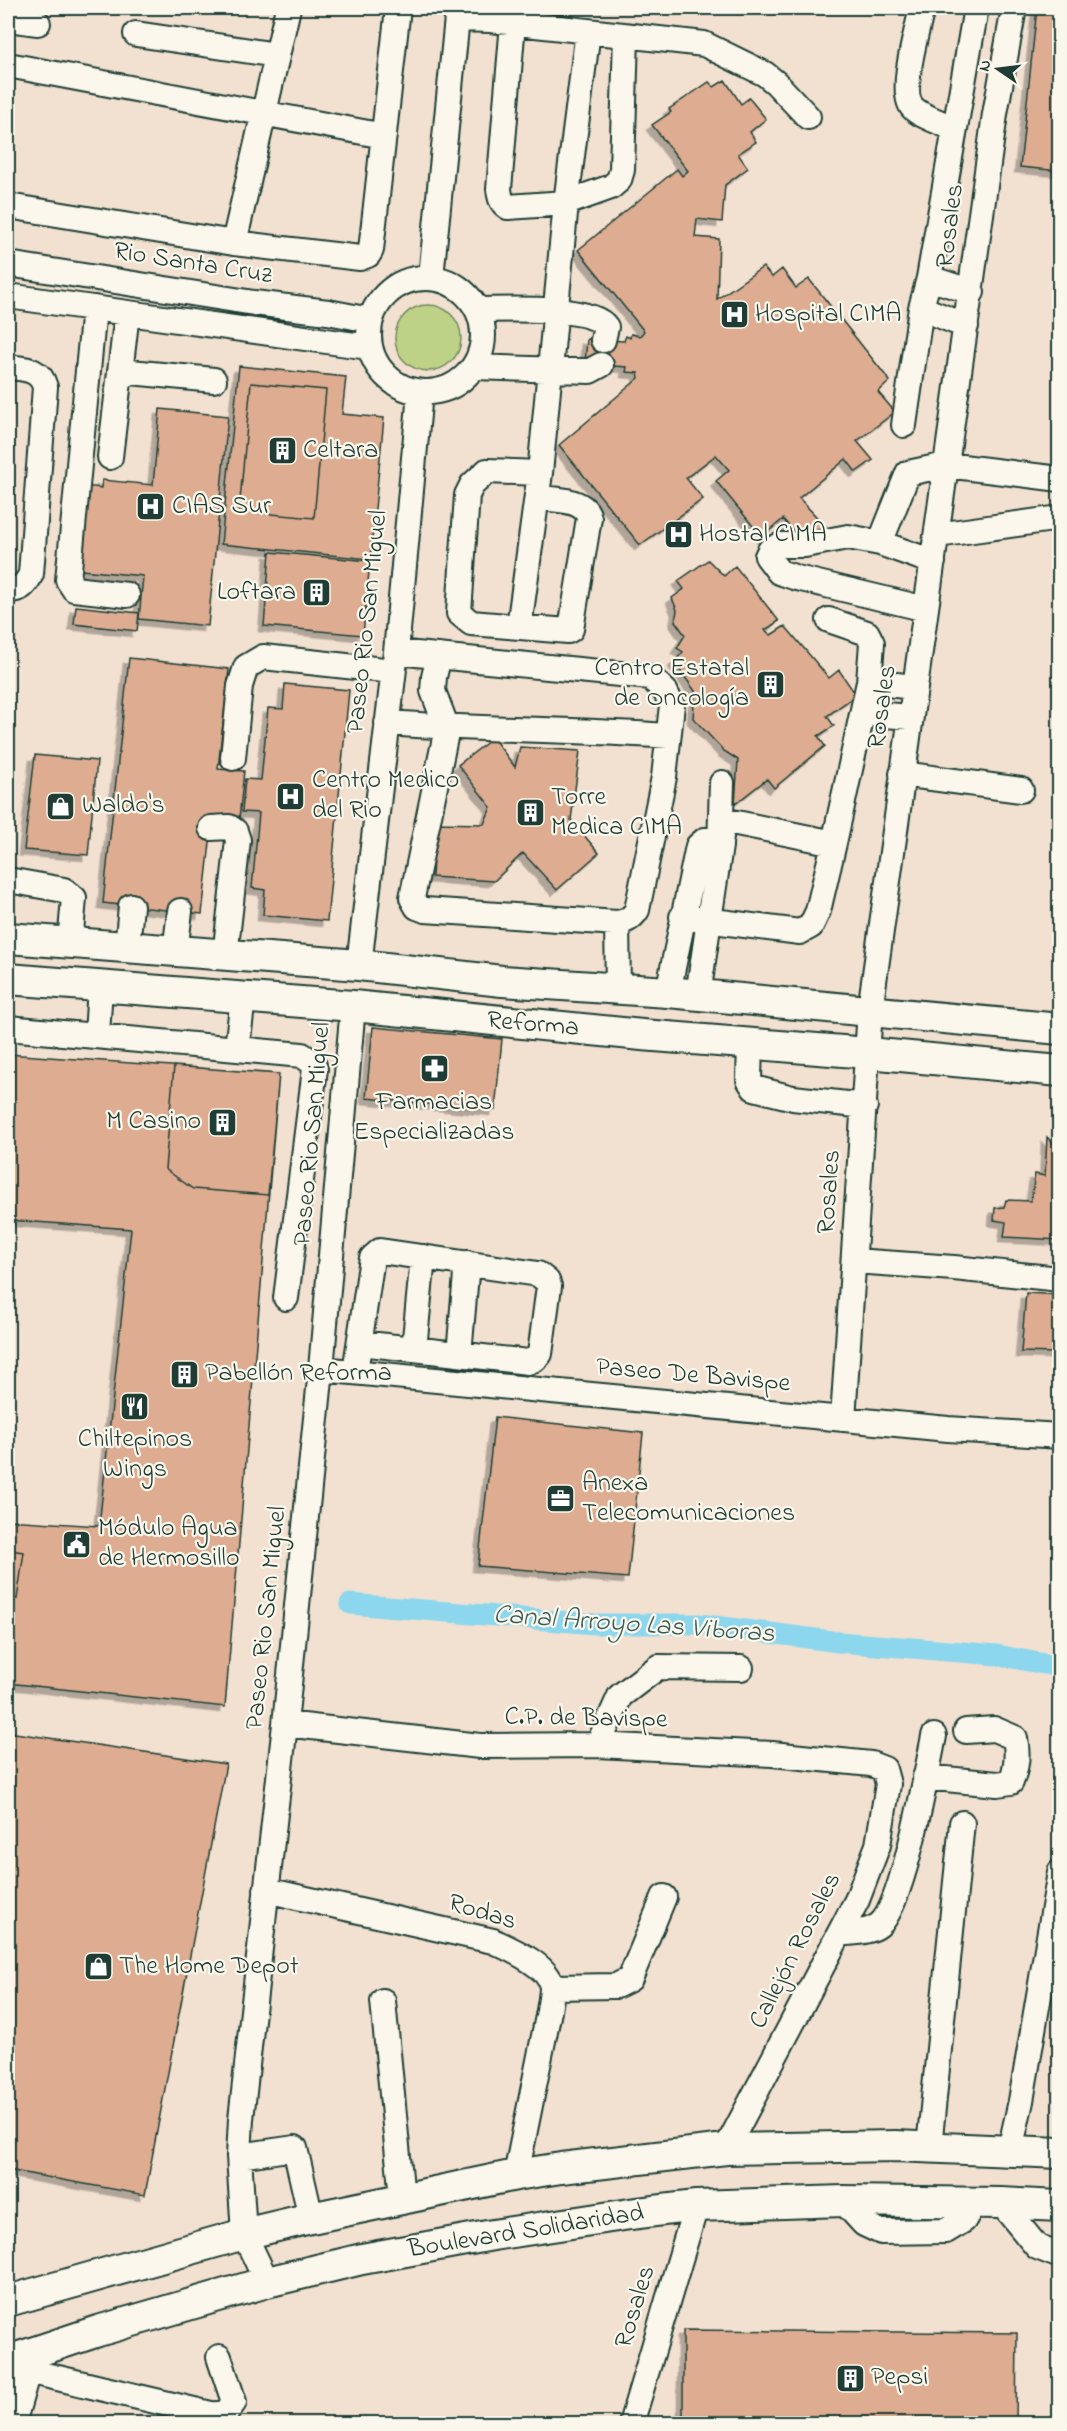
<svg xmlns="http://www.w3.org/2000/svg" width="1067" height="2431" viewBox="0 0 1067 2431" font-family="'Indie Flower',sans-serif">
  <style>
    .green { fill: #bed287; stroke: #6e885e; stroke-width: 1.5 }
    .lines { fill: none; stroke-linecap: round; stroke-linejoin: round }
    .canal { stroke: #8cd7ed; stroke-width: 21 }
    .building { fill: #dead91; stroke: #1f3d34; stroke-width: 1.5; filter: url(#shadow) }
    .minor-casing { stroke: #1f3d34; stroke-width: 28 }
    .major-casing { stroke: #1f3d34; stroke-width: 34 }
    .minor { stroke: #fbf7ec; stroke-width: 24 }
    .major { stroke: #fbf7ec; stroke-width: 30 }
    .labels { text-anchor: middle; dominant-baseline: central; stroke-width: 4.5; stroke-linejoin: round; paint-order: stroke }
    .street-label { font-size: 26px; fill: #1f3d34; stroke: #fbf7ec }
    .poi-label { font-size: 26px; fill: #1f3d34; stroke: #fbf7ec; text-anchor: start }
    .water-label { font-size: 27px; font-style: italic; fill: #355c59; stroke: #fbf7ec }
  </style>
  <defs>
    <filter id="shadow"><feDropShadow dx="-5.5" dy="5.5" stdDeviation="0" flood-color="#0004"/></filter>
  </defs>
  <rect width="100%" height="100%" fill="#f2e1d1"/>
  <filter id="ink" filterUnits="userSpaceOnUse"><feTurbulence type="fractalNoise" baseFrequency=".0167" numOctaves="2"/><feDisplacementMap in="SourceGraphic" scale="12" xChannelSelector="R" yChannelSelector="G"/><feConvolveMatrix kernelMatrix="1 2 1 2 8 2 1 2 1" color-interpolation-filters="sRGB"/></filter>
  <g filter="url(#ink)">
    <path class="green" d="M395 338a33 33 0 1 1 66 0a33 33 0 1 1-66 0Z"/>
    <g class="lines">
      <path class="canal" d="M 350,1604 L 595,1624 L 699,1624 L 839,1642 L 997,1655 L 1060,1667"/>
    </g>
    <path class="building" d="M 1037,8 L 1060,8 L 1060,171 L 1020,167 Z
      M 725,80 L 741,104 L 749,98 L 766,119 L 750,132 L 756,142 L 738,154 L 748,168 L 725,185 L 722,222 L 697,219 L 695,237 L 719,239 L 717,299 L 763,267 L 772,277 L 782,269 L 796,288 L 809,279 L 890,381 L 878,392 L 895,412 L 857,441 L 873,460 L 856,472 L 846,459 L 799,498 L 825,526 L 802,542 L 783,519 L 762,537 L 716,481 L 729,470 L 716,455 L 686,478 L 703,499 L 640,545 L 559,445 L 639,378 L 638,373 L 626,372 L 627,367 L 585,364 L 587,339 L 624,341 L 626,336 L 630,338 L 631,334 L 640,336 L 644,331 L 578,250 L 677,169 L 682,176 L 688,171 L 652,125 L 671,112 L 669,109 L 709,82 L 714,87 Z
      M 239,366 L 346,377 L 342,414 L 384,418 L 370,559 L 221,544 Z
      M 251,383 L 326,390 L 314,518 L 239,511 Z
      M 160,409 L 228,416 L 208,626 L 139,619 L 143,576 L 81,570 L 86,526 L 81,526 L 85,486 L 101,488 L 102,480 L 153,485 Z
      M 270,552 L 370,561 L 363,635 L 264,626 Z
      M 708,560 L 724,576 L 735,566 L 779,621 L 765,630 L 771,635 L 785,626 L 829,678 L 839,670 L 856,695 L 827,716 L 834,726 L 818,736 L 825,746 L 774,788 L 767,779 L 735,804 L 738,760 L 724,751 L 693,718 L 695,691 L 674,662 L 683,652 L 677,648 L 685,635 L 675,621 L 677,610 L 672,598 L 684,589 L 678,581 Z
      M 76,606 L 139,613 L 137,631 L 74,624 Z
      M 129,658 L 229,669 L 218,769 L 244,771 L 239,819 L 213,816 L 202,914 L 103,903 Z
      M 285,684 L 349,690 L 327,921 L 263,915 L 265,890 L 252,888 L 259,813 L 242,812 L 245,779 L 261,780 L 268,708 L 283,709 Z
      M 493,738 L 515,767 L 520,747 L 580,751 L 571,820 L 599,853 L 557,890 L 523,853 L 494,881 L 432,877 L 435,823 L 484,824 L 491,807 L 458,765 Z
      M 35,755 L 97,761 L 88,855 L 24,850 Z
      M 373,1027 L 502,1039 L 495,1110 L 366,1098 Z
      M 8,1054 L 279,1074 L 225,1707 L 8,1683 L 8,1520 L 99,1526 L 131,1229 L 8,1220 Z
      M 174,1066 L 279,1074 L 268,1195 L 193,1189 L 165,1169 Z
      M 1047,1137 L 1060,1150 L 1060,1240 L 1004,1237 L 1006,1222 L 994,1220 L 995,1208 L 1004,1207 L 1006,1200 L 1031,1201 L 1035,1174 L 1045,1176 Z
      M 1026,1293 L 1060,1295 L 1060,1357 L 1054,1353 L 1021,1352 Z
      M 495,1417 L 643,1433 L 628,1578 L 478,1566 Z
      M 8,1550 L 24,1552 L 17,1599 L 8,1597 Z
      M 8,1732 L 226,1764 L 145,2195 L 8,2170 Z
      M 683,2330 L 1017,2333 L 1016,2424 L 683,2424 Z"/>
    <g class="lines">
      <defs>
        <path id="minor" d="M 922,8 C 918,28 898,93 913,108 C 920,116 945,124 955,129
          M 8,19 L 38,23
          M 457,19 L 490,20 L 704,44 L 765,74 L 776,83 L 808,117
          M 513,23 L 499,189 C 500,197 501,203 508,207 L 566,203 L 611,187 L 619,180 L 622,170 L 626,36
          M 136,34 L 277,55
          M 8,65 L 384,136
          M 8,206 L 234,243 L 288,8
          M 234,243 L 360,258 L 368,255 L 371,250 L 398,8
          M 8,264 L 254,303 L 328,312 L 370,320
          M 431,277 L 458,8
          M369 335a57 57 0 1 1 114 0a57 57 0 1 1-114 0Z
          M 972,292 L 929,278 L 976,8
          M 8,296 L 369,347
          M 94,308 L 68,580 L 74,589 L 127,595
          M 921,308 L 966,326
          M 478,310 C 504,310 592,305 606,327 L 603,340
          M 8,367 C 24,369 40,368 45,387 L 31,574 C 25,586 20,590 8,590
          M 474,367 L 590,371 L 601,365
          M 120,371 L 214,380
          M 904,425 L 921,308 L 929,278
          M 110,457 L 127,313
          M 537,498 C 554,500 585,498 589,518 L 571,629 L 568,631 L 471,623 L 459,613 L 467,495 L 472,485 L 487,471 L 540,473
          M 937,535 L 1060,518
          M 880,543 L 908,473 L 946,465 L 1060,479
          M 926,609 L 797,578 L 779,572 L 767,556 L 770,550 L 781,545 L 805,545 L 848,537 L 880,543 L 933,562
          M 519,627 L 540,473 L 566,203 L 588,31
          M 396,652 L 650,677 L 665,691 L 672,705 L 664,777 L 637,910 C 632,918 627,921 617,923 L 425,910 L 417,907 L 412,898 L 447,728 L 433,691 L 434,677 L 439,656
          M 869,682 L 914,687
          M 863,713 L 909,717
          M 387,723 C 481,730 575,729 668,736
          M 233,758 L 240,686 L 246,667 L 263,657 L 393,671
          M 902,774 L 1021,790
          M 722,820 L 834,843
          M 211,828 L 229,827 L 235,831 L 238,840 L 225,956
          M 8,880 L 64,890 L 74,898 L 70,944
          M 682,917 L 800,932 L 811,926 L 818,911 L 834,843 L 869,682 L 872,643 L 867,633 L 829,620
          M 617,923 L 618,989
          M 127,948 L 131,906
          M 175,952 L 180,911
          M 359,965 L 396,652 L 420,393
          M 668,992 L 698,846 L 705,840 L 721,838
          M 698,995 L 720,846 L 722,783
          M 8,1028 L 302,1055 L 313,1063 L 315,1069 L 286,1298
          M 97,1035 L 100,987
          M 750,1044 L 749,1080 L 754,1088 L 793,1098 L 865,1106
          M 237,1048 L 243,998
          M 854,1261 L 954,1268 L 1060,1279
          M 414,1349 L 423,1257
          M 459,1354 L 467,1263
          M 321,1369 L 948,1429 L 1060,1436
          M 355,1372 L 372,1258 L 380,1251 L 538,1274 L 547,1281 L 549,1286 L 540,1354 L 535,1359 L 528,1362 L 360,1343
          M 843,1419 L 870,1010 L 995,114 L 1014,8
          M 285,1724 L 480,1746 L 598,1745 L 772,1754 L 871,1764 L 884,1769 L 888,1784 L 878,1845 L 857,1900 L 726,2149
          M 598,1745 L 620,1696 L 658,1667 L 741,1668
          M 925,1777 L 997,1784 L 1011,1782 C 1017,1766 1018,1754 1015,1738 L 994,1729 L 966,1731
          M 266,1890 L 493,1941 C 510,1949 549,1965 552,1987 C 552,1995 550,2004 549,2011 L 516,2175
          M 839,1934 C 852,1932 869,1933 879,1925 C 903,1906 927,1771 934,1736
          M 552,1987 L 616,1986 L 630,1979 L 664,1897
          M 383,2001 L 402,2198
          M 929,2147 L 962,1823
          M 1010,2150 L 1021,2101 L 1060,1872
          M 239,2156 L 295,2148 L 311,2218
          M 843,2201 L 864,2224 L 881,2232 L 946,2231 L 964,2220 L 974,2202
          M 1001,2203 L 1037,2247 L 1060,2256
          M 267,2282 L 244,2234 L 239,2156 L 241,2119 L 285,1724 L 321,1369 L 353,1006
          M 28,2371 L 215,2415 L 227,2412 L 234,2402 L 219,2357
          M 13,2424 L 32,2357
          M 631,2424 L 696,2206"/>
        <path id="major" d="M 8,938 L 359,965 L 502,981 L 668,992 L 1060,1029
          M 8,979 L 353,1006 L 642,1035 L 868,1053 L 1060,1071
          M 8,2301 L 244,2234 L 311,2218 L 516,2175 L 561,2168 L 726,2149 L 895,2146 L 1060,2153
          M 8,2361 L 98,2331 L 267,2282 L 362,2259 L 493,2235 L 630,2214 L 696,2206 L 843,2201 L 1001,2203 L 1060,2206"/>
      </defs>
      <use href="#minor" class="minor-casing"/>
      <use href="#major" class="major-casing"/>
      <use href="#minor" class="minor"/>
      <use href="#major" class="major"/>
    </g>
  </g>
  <defs>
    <symbol id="hospital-square" viewBox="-11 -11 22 22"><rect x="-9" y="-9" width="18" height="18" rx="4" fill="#1f3d34" stroke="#fbf7ec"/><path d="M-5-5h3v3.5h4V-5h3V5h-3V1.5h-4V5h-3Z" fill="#fff"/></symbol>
    <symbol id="building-square" viewBox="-11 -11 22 22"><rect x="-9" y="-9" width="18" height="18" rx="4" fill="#1f3d34" stroke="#fbf7ec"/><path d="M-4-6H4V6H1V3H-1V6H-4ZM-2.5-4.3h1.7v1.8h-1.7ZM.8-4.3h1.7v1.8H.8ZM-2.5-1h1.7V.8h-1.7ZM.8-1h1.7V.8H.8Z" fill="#fff"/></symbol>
    <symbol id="shop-square" viewBox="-11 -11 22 22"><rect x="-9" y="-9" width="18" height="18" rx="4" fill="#1f3d34" stroke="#fbf7ec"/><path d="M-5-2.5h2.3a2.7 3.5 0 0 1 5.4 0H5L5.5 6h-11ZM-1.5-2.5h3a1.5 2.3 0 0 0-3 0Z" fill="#fff"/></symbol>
    <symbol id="pharmacy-square" viewBox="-11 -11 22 22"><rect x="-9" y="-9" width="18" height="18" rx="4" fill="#1f3d34" stroke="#fbf7ec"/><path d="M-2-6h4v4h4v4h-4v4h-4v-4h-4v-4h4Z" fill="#fff"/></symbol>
    <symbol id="restaurant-square" viewBox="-11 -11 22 22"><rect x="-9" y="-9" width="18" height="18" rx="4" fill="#1f3d34" stroke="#fbf7ec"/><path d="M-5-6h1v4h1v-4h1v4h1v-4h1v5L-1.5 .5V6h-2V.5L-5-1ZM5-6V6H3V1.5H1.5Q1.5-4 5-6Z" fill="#fff"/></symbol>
    <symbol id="office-square" viewBox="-11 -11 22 22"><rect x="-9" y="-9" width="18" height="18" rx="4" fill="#1f3d34" stroke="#fbf7ec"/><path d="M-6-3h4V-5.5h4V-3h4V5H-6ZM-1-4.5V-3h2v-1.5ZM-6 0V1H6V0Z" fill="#fff"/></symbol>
    <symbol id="civic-square" viewBox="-11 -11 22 22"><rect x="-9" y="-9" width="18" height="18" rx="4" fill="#1f3d34" stroke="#fbf7ec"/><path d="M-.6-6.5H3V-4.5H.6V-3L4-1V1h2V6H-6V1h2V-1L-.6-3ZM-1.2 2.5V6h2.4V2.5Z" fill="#fff"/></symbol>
  </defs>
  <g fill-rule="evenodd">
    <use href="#hospital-square" x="718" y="298" width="33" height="33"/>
    <use href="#building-square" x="266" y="434" width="33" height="33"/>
    <use href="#hospital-square" x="134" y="490" width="33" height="33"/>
    <use href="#hospital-square" x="662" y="518" width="33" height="33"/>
    <use href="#building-square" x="300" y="576" width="33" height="33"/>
    <use href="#building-square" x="754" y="668" width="33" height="33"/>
    <use href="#hospital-square" x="274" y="780" width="33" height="33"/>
    <use href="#shop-square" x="44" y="790" width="33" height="33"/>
    <use href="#building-square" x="514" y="796" width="33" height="33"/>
    <use href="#pharmacy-square" x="418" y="1052" width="33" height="33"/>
    <use href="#building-square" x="206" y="1106" width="33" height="33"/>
    <use href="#building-square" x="168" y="1358" width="33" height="33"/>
    <use href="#restaurant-square" x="118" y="1390" width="33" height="33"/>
    <use href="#office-square" x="544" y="1482" width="33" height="33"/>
    <use href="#civic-square" x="60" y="1528" width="33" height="33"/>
    <use href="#shop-square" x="82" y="1950" width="33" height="33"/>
    <use href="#building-square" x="834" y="2362" width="33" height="33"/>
  </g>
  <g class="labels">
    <g class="street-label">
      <text transform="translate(951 226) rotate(-83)">Rosales</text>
      <text transform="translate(193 264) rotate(9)">Rio Santa Cruz</text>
      <text transform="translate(368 622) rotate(-84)">Paseo Rio San Miguel</text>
      <text transform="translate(883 707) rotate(-82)">Rosales</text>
      <text transform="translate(533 1025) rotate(5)">Reforma</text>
      <text transform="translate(313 1134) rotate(-85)">Paseo Rio San Miguel</text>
      <text transform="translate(830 1192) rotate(-86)">Rosales</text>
      <text transform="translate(693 1376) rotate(5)">Paseo De Bavispe</text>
      <text transform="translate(267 1618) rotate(-84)">Paseo Rio San Miguel</text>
      <text transform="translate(586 1719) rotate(1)">C.P. de Bavispe</text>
      <text transform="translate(482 1913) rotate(17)">Rodas</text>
      <text transform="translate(796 1951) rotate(-63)">Callejón Rosales</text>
      <text transform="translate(526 2232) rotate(-9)">Boulevard Solidaridad</text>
      <text transform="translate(636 2307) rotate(-73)">Rosales</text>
    </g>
    <g class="poi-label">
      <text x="755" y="315">Hospital CIMA</text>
      <text x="303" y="451">Celtara</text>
      <text x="172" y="507">CIAS Sur</text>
      <text x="699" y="535">Hostal CIMA</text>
      <text x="296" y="593" text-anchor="end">Loftara</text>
      <text x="749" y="669" text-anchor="end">Centro Estatal<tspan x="749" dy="30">de Oncología</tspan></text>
      <text x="312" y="781">Centro Medico<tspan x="312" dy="30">del Rio</tspan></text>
      <text x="551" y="798">Torre<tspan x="551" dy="30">Medica CIMA</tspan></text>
      <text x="82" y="806">Waldo's</text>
      <text x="434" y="1103" text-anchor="middle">Farmacias<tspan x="434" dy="30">Especializadas</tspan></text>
      <text x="201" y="1122" text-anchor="end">M Casino</text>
      <text x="205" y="1374">Pabellón Reforma</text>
      <text x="135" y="1440" text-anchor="middle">Chiltepinos<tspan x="135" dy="30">Wings</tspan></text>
      <text x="582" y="1484">Anexa<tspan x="582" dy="30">Telecomunicaciones</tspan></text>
      <text x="98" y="1529">Módulo Agua<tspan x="98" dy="30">de Hermosillo</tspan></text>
      <text x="119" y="1967">The Home Depot</text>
      <text x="871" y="2378">Pepsi</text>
    </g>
    <g class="water-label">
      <text transform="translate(634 1625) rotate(4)">Canal Arroyo Las Viboras</text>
    </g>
  </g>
  <rect width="1067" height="2431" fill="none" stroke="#fbf7ec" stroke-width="30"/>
  <rect x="15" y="15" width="1037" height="2401" fill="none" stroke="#1f3d34" stroke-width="2" filter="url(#ink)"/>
  <g transform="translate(998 69) rotate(284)" stroke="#fbf7ec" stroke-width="4.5" paint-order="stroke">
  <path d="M0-4.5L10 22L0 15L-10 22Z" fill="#1f3d34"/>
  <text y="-9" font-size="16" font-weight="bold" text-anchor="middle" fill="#1f3d34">N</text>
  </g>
</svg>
